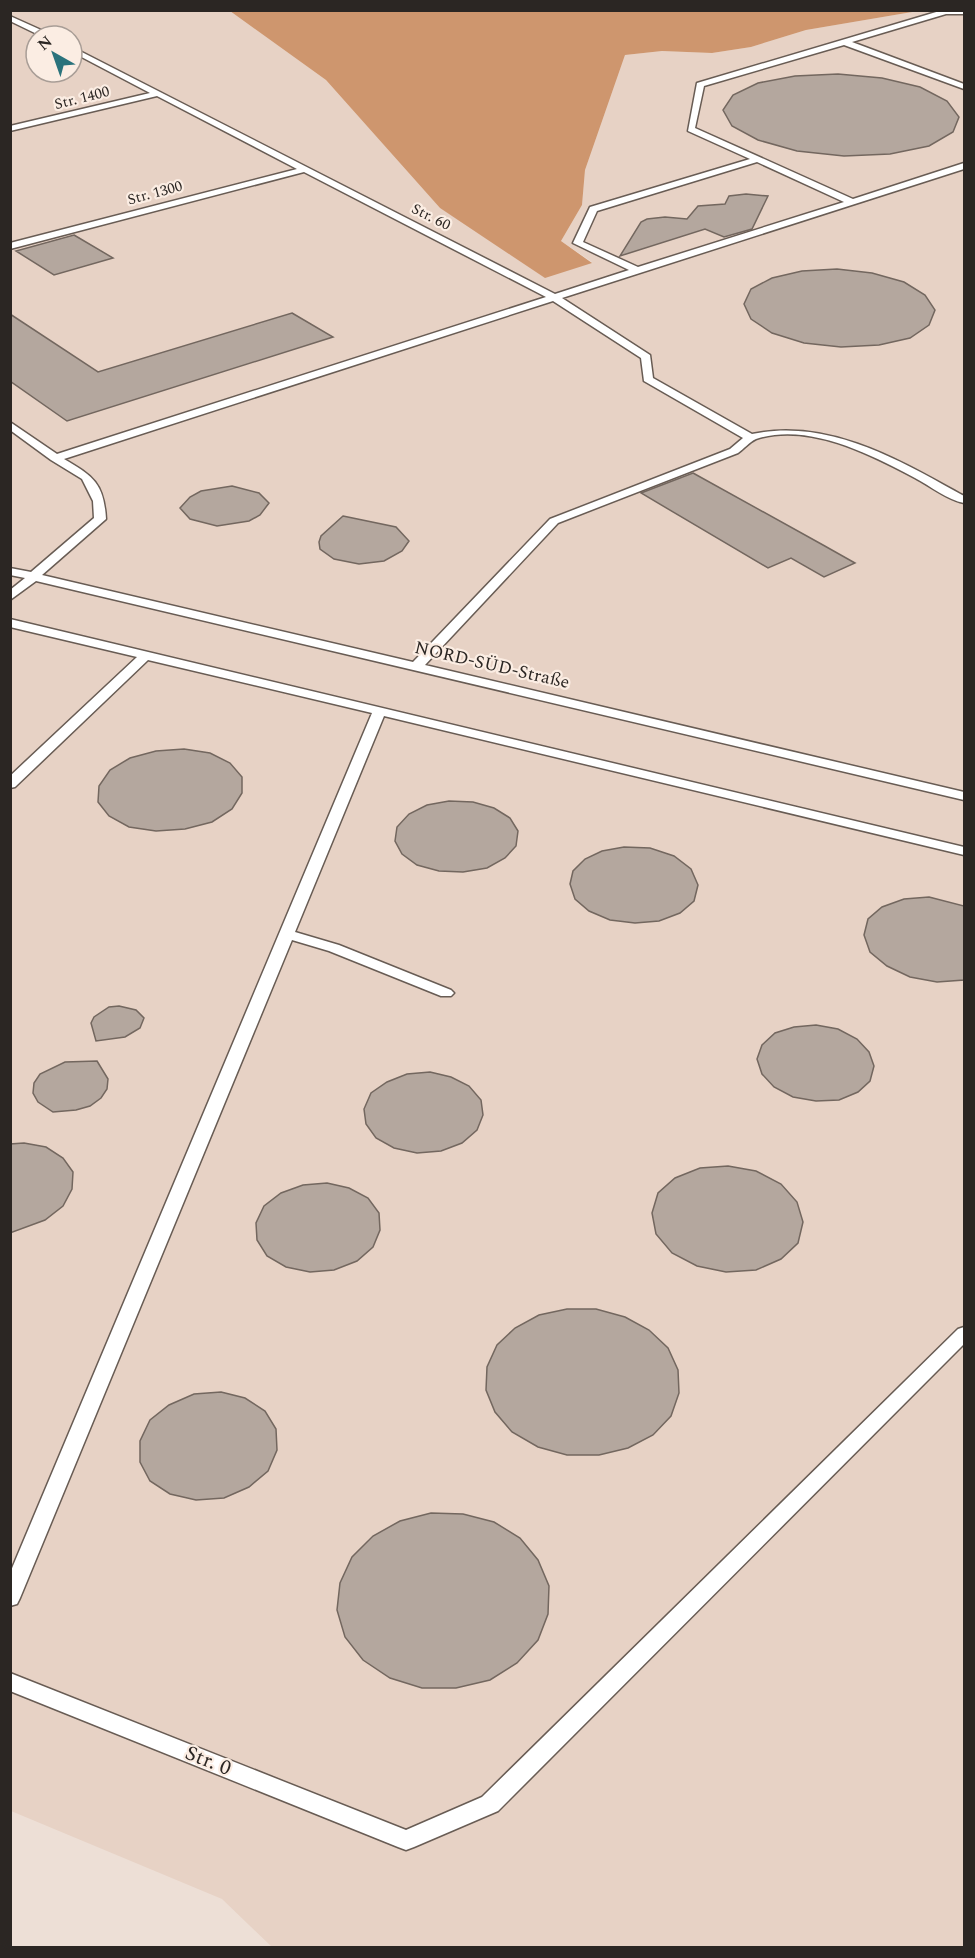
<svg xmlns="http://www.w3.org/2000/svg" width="975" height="1958" viewBox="0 0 975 1958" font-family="Spectral,serif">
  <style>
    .built { fill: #e7d2c5; fill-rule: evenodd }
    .forest { fill: #ce966e }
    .building { fill: #b4a79e; stroke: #73675f; stroke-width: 1.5 }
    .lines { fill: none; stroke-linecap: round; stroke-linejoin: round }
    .service-casing { stroke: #685c54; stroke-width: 3 }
    .service { fill: #fff; fill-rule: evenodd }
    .labels { text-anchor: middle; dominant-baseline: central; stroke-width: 4.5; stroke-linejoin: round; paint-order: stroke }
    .far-street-label { font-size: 15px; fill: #2b2623; stroke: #fbede3 }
    .street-label { font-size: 18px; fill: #2b2623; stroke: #fbede3 }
    .near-street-label { font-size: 21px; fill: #2b2623; stroke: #fbede3 }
  </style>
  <rect width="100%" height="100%" fill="#eddfd6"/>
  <path class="built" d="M 10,11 L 230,11 L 326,80 L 440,208 L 491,240 L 592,262 L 561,241 L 582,205 L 585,170 L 625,55 L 662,51 L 712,53 L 751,47 L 806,30 L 918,11 L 964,11 L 964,1947 L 272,1947 L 222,1899 L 11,1811 ZM 36,36 L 72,36 L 72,72 L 36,72 Z"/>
  <path class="forest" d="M 230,11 L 230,10 L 918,11 L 806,30 L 751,47 L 712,53 L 662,51 L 625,55 L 585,170 L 582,205 L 561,241 L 592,263 L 545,278 L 440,208 L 326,80 Z"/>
  <path class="building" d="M 838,74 L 882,78 L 920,87 L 947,101 L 959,117 L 953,132 L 929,146 L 890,154 L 844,156 L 797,151 L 758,140 L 732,126 L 723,110 L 733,95 L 758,83 L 795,76 Z
    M 746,194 L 768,196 L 752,229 L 724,237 L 705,229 L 620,256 L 641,222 L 647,219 L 665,217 L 687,219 L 698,206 L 725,204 L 729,196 Z
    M 74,235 L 113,258 L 54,275 L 16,251 Z
    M 837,269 L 872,273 L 904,282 L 925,295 L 935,310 L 929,325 L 910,338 L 879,345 L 841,347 L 804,343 L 772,333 L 751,319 L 744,304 L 751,289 L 772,278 L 802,271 Z
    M 292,313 L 333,337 L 67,421 L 10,381 L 10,314 L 98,372 Z
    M 693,473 L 823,545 L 855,563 L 824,577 L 791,558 L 768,568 L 641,493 Z
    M 232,486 L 259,493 L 269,503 L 260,515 L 249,521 L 217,526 L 190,519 L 180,508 L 190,497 L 201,491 Z
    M 343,516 L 396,527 L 409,541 L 402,551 L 384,561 L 359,564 L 334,559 L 320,549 L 319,542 L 321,536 Z
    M 184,749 L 210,753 L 230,763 L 242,777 L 242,793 L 232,809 L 212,822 L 185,829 L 156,831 L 129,827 L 109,816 L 98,802 L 99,786 L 110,770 L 130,758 L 156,751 Z
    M 449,801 L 473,802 L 494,808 L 510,818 L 518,831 L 516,846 L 505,858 L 487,868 L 463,872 L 439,871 L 417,865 L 402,854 L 395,841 L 397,827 L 409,814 L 427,805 Z
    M 624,847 L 650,848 L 674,856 L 691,869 L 698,885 L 694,901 L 680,913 L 659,921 L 635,923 L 610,920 L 589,911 L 575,899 L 570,884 L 573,871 L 585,859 L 602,851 Z
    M 929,897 L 964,906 L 964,980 L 937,982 L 910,977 L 887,966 L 870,952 L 864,935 L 868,919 L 882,907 L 904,899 Z
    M 119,1006 L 136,1010 L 144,1018 L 140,1028 L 125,1037 L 96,1041 L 91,1023 L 94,1017 L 109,1007 Z
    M 816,1025 L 838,1029 L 857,1039 L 869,1052 L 874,1066 L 870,1081 L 858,1092 L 839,1100 L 816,1101 L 793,1097 L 774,1087 L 762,1074 L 757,1059 L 762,1045 L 775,1033 L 794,1027 Z
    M 97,1061 L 108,1079 L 107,1089 L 101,1098 L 90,1106 L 76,1110 L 53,1112 L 38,1102 L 33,1093 L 34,1083 L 40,1074 L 65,1062 Z
    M 430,1072 L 451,1077 L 469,1086 L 481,1100 L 483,1115 L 477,1130 L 462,1143 L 441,1151 L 417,1153 L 394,1148 L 376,1138 L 366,1124 L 364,1109 L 371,1093 L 387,1082 L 407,1074 Z
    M 24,1143 L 46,1147 L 63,1158 L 73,1172 L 72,1189 L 63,1206 L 45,1220 L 10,1233 L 10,1144 Z
    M 728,1166 L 756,1171 L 781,1184 L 797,1202 L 803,1222 L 798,1243 L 781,1259 L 756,1270 L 726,1272 L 697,1266 L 672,1253 L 656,1234 L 652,1213 L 658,1193 L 675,1178 L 700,1168 Z
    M 327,1183 L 349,1188 L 368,1198 L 379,1213 L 380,1230 L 373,1247 L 357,1261 L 334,1270 L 310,1272 L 286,1267 L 267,1256 L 257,1240 L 256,1223 L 264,1206 L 281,1193 L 303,1185 Z
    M 567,1309 L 596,1309 L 625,1317 L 649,1330 L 668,1348 L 678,1370 L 679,1393 L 671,1416 L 653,1435 L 628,1448 L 599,1455 L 567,1455 L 538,1447 L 512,1432 L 495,1412 L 486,1390 L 487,1367 L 497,1345 L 515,1328 L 539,1315 Z
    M 221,1392 L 245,1398 L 265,1411 L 276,1429 L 277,1450 L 268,1471 L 249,1487 L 224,1498 L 196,1500 L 170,1494 L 150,1481 L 140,1462 L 140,1441 L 150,1420 L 169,1405 L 194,1394 Z
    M 431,1513 L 463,1514 L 494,1522 L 520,1538 L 538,1560 L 549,1586 L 548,1614 L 538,1640 L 517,1663 L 490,1680 L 456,1688 L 422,1688 L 390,1678 L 363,1660 L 345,1637 L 337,1610 L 340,1583 L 352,1557 L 373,1536 L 400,1521 Z"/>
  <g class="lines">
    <defs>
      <path id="service" d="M 943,10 L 964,10 L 964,14 L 946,14 L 852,42 L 964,84 L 964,89 L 844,45 L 704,86 L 695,128 L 853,199 L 964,163 L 964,169 L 562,298 L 650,355 L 653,378 L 752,434 C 829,418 899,460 964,496 L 964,503 C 948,500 930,486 915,478 C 870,454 808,422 756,439 C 749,442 744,449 738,453 L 558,523 L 425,665 L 964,792 L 964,800 L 36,581 L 10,600 L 10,590 L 25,578 L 10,575 L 10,568 L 31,572 L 94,518 L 93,501 L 82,479 L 51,460 L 10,430 L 10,422 L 57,454 L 546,297 L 304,172 L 10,249 L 10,243 L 297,169 L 157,96 L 10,131 L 10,126 L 150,93 L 72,52 L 72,47 L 555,294 L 629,270 L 573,243 L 590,207 L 750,159 L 688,131 L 697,83 ZM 757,162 L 844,202 L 638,267 L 583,242 L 597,211 ZM 553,301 L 641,358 L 644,381 L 743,438 L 730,449 L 550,519 L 413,662 L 42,575 L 106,519 C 104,483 93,476 64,459 Z
        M 10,16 L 50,34 L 51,36 L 41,36 L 10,21 Z
        M 10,619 L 964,847 L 964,855 L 384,716 L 295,932 L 339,945 L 451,990 L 454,993 L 451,996 L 441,996 L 329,951 L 292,940 L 20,1598 L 17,1604 L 10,1606 L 10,1573 L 372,713 L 148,660 L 15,787 L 10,788 L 10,776 L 137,657 L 10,627 Z
        M 964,1327 L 964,1344 L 498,1811 L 414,1847 L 406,1850 L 398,1847 L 10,1691 L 10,1673 L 406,1830 L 482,1797 L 958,1329 Z"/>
    </defs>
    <use href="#service" class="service-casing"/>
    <use href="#service" class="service"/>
  </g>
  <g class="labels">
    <g class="far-street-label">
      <text transform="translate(82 98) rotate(-14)">Str. 1400</text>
      <text transform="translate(155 193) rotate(-15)">Str. 1300</text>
      <text transform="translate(431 217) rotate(27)">Str. 60</text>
    </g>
    <g class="street-label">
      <text transform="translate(492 665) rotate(13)">NORD-SÜD-Straße</text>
    </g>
    <g class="near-street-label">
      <text transform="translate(208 1761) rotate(22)">Str. 0</text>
    </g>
  </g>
  <rect width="975" height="1958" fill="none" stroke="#2b2623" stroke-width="24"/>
  <g transform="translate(54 54) rotate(320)"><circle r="28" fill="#fbede3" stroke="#a89d96" stroke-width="1.5"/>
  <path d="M0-4.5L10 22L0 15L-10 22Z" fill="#2a737c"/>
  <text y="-9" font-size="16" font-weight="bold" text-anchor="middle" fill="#2b2623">N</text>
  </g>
</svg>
